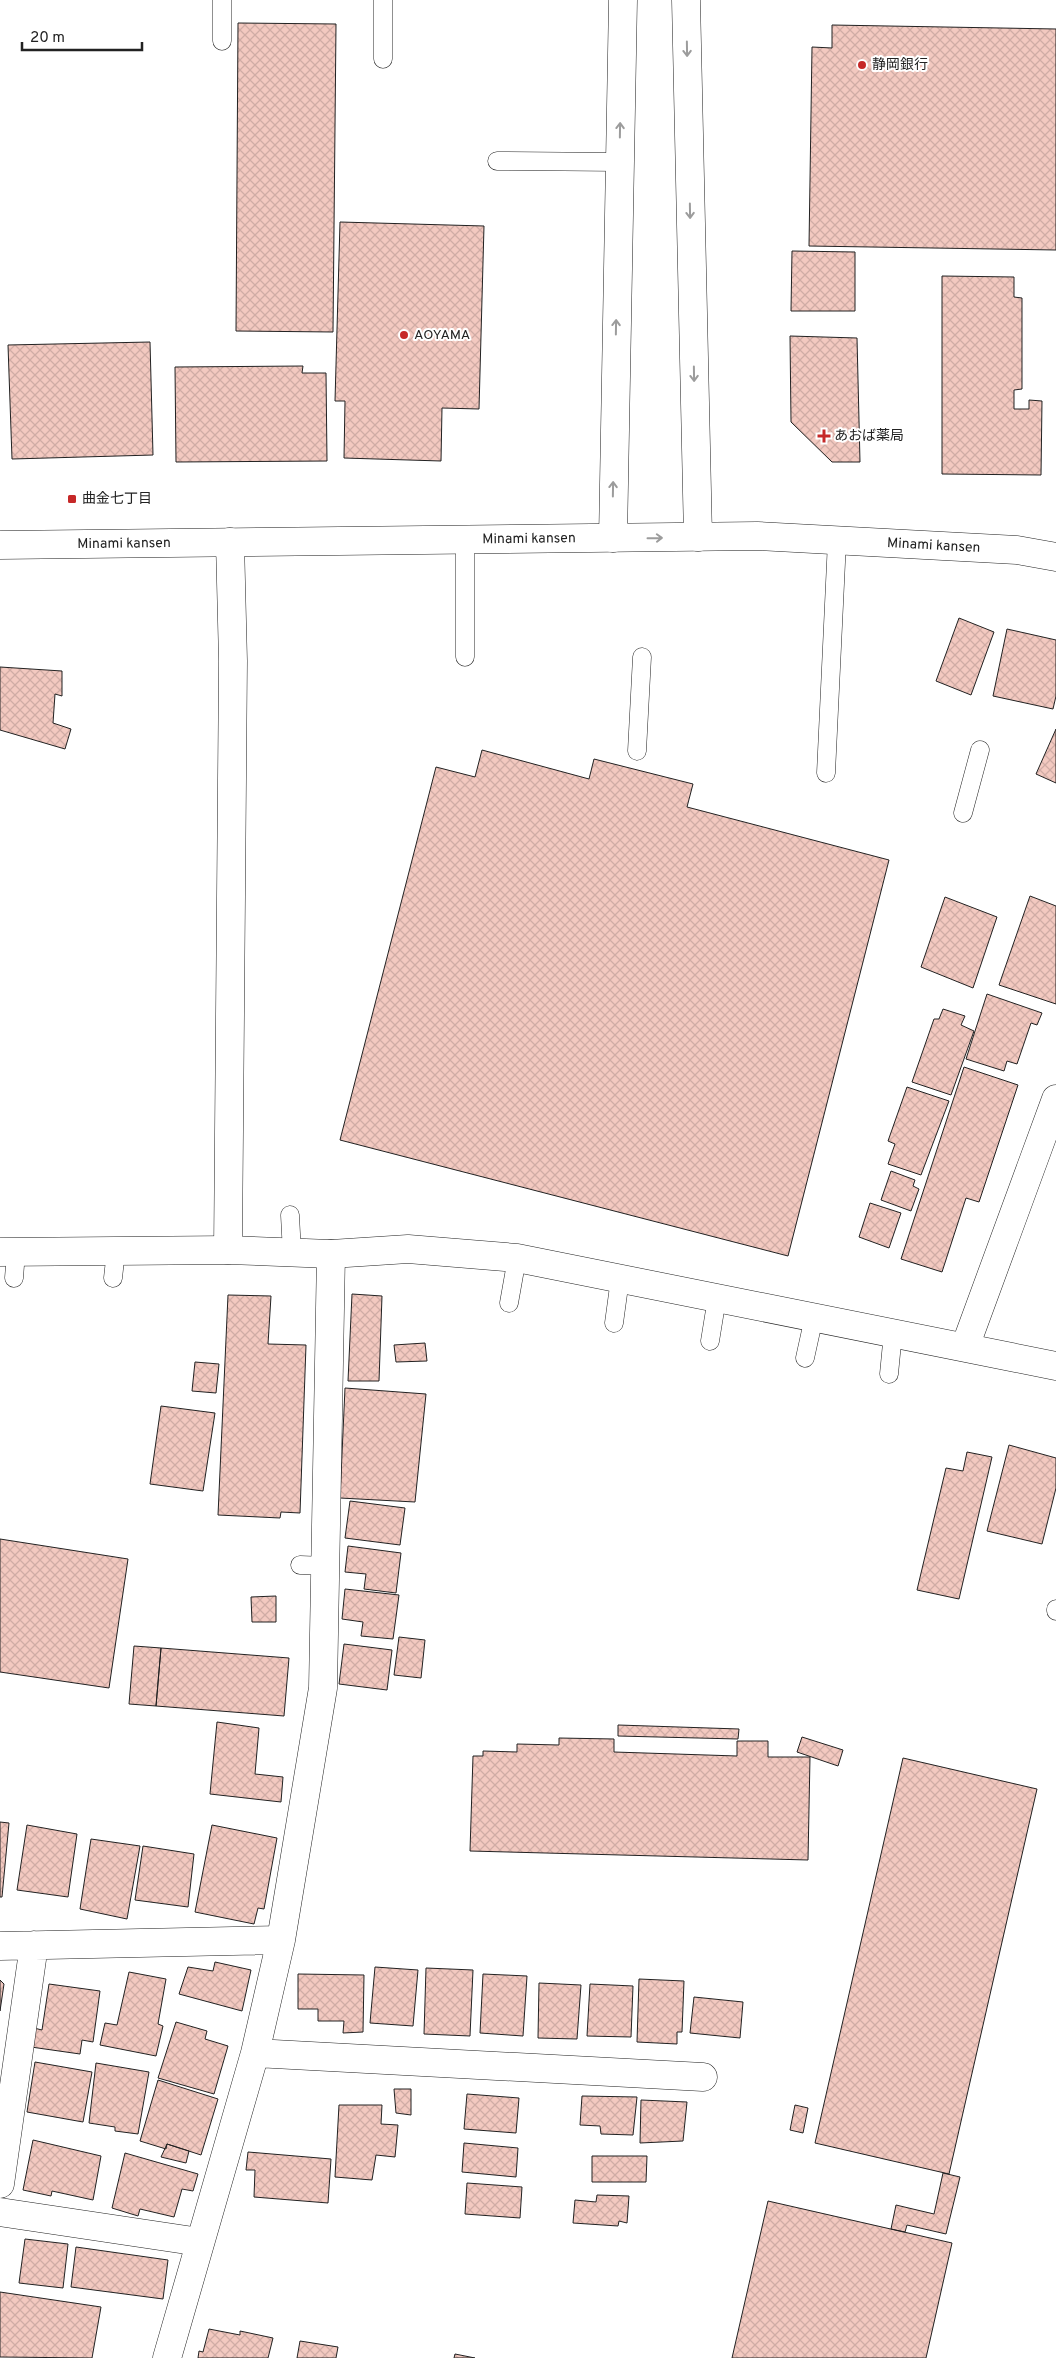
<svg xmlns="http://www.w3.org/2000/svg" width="1056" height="2358" viewBox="0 0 1056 2358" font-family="Overpass,'Noto Sans JP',sans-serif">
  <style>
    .building { fill: url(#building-cross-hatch); stroke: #222 }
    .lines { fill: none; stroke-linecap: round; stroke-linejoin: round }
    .service-casing { stroke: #222; stroke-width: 19 }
    .minor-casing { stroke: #222; stroke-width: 29 }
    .tertiary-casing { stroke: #222; stroke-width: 29 }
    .secondary-casing { stroke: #222; stroke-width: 29 }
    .service { stroke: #fff; stroke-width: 18 }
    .minor { stroke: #fff; stroke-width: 28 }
    .tertiary { stroke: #fff; stroke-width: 28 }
    .secondary { stroke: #fff; stroke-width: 28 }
    .oneway { stroke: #9c9c9c }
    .poi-dot { fill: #c62828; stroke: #fff; stroke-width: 2 }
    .labels { text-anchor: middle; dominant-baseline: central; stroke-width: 4; stroke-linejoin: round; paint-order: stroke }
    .poi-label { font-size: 14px; fill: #222; stroke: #fff; text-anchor: start }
    .street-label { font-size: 14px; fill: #222; stroke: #fff }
  </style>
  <defs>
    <pattern id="building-cross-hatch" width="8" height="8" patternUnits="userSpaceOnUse" patternTransform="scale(1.25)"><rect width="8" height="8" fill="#f3c9c0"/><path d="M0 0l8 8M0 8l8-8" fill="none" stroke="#d0aca5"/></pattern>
  </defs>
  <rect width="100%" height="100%" fill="#fff"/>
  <path class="building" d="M 238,23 L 336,24 L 333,332 L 236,331 Z
    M 832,25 L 1056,29 L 1056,250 L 809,246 L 812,47 L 832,48 Z
    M 340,222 L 484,226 L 479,409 L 442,408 L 441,461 L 344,458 L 345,401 L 335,401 Z
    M 792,251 L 855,252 L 855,311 L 791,311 Z
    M 942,276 L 1014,277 L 1014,297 L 1022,298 L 1022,389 L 1014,390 L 1014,409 L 1029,409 L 1029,400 L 1042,401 L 1041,475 L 942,474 Z
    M 790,336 L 857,338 L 860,462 L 832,462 L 791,422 Z
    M 150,342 L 153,455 L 12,459 L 8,345 Z
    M 303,366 L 302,373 L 326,373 L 327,461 L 176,462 L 175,367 Z
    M 959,618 L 994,632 L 971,695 L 936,681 Z
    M 1007,629 L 1056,640 L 1056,696 L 1053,709 L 993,696 Z
    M 0,667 L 62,671 L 62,696 L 55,694 L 53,723 L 71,729 L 65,749 L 0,730 Z
    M 1056,729 L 1056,783 L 1036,774 Z
    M 482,750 L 589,779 L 594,759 L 693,784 L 687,807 L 889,860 L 788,1256 L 340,1140 L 436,767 L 475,777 Z
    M 1030,896 L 1056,906 L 1056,1004 L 999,985 Z
    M 945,897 L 997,917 L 973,988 L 921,967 Z
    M 987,994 L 1042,1013 L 1037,1025 L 1031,1023 L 1017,1064 L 1007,1061 L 1004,1071 L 966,1059 Z
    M 943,1009 L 965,1016 L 961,1025 L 974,1031 L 951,1095 L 912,1082 L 934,1019 L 939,1019 Z
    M 964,1067 L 1018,1085 L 979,1202 L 966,1198 L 942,1272 L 901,1259 Z
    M 907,1087 L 949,1101 L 921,1175 L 888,1164 L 895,1144 L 888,1141 Z
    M 891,1171 L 915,1180 L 913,1186 L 919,1189 L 911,1211 L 881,1200 Z
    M 870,1203 L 901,1213 L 889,1248 L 859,1237 Z
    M 352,1294 L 382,1296 L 379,1381 L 348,1381 Z
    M 228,1295 L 271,1296 L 268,1344 L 306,1345 L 300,1513 L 281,1512 L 280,1518 L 218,1515 Z
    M 425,1343 L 427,1361 L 396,1362 L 394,1345 Z
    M 195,1362 L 219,1364 L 216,1393 L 192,1391 Z
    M 345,1388 L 426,1394 L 415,1502 L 340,1498 Z
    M 161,1406 L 215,1413 L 203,1491 L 150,1484 Z
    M 1009,1445 L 1056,1458 L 1056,1488 L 1042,1544 L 987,1531 Z
    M 967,1452 L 992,1457 L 959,1599 L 917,1590 L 946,1468 L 963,1471 Z
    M 350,1501 L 405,1508 L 400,1545 L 345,1538 Z
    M 0,1539 L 128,1559 L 109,1688 L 0,1672 Z
    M 348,1546 L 401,1553 L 396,1593 L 364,1589 L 366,1574 L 345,1572 Z
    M 345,1589 L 399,1595 L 393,1639 L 361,1636 L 363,1622 L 342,1619 Z
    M 276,1596 L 276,1622 L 252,1622 L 251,1597 Z
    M 399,1637 L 425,1640 L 421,1678 L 394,1675 Z
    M 344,1644 L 392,1650 L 387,1690 L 339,1684 Z
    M 134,1646 L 161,1648 L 156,1706 L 129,1704 Z
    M 161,1648 L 289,1658 L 284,1716 L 156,1706 Z
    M 217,1722 L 259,1728 L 255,1774 L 283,1777 L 281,1802 L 210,1794 Z
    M 618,1725 L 739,1729 L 738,1739 L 618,1736 Z
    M 802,1737 L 843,1750 L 838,1766 L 797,1752 Z
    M 559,1738 L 614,1739 L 614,1752 L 737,1756 L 737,1741 L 768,1741 L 768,1757 L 810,1757 L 808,1860 L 470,1851 L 473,1756 L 483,1756 L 483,1751 L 517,1752 L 517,1744 L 559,1745 Z
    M 903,1758 L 1037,1789 L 949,2174 L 815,2143 Z
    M 0,1822 L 9,1823 L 2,1897 L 0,1897 Z
    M 27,1825 L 77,1834 L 68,1897 L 17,1890 Z
    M 212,1825 L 277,1838 L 264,1909 L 258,1908 L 254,1924 L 195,1912 Z
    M 91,1839 L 140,1846 L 127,1919 L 80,1909 Z
    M 143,1846 L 194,1854 L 188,1907 L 135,1900 Z
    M 215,1962 L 251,1970 L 242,2011 L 179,1994 L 188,1967 L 213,1971 Z
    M 375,1967 L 418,1970 L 413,2026 L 370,2023 Z
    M 426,1968 L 473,1970 L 470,2036 L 424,2034 Z
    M 129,1972 L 166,1979 L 158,2024 L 163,2026 L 156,2056 L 100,2045 L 105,2023 L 117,2025 Z
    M 298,1974 L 364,1975 L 363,2032 L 343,2033 L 344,2021 L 318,2021 L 318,2009 L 298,2009 Z
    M 483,1974 L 527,1976 L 523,2036 L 480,2033 Z
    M 639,1979 L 684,1981 L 682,2032 L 677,2032 L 677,2044 L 637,2042 Z
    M 0,1980 L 4,1984 L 0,2011 Z
    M 539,1983 L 581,1985 L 577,2039 L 538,2038 Z
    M 49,1984 L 100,1991 L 93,2042 L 82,2040 L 80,2054 L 31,2047 L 34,2028 L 42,2030 Z
    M 590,1984 L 633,1986 L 631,2037 L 587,2036 Z
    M 694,1997 L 743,2002 L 740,2038 L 690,2033 Z
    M 176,2022 L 207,2031 L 205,2039 L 228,2046 L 214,2094 L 158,2078 Z
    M 35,2062 L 92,2072 L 83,2122 L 27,2112 Z
    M 96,2063 L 149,2072 L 138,2134 L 115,2131 L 115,2127 L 89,2123 Z
    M 158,2080 L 218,2099 L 201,2155 L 167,2144 L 166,2149 L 140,2141 Z
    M 394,2089 L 411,2089 L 411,2115 L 396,2113 Z
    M 467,2094 L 519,2098 L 516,2133 L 464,2129 Z
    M 582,2096 L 637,2097 L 633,2135 L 601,2134 L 600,2126 L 580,2125 Z
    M 641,2100 L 687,2102 L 683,2141 L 640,2143 Z
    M 339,2105 L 382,2105 L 381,2124 L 398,2125 L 395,2157 L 376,2155 L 372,2180 L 335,2177 Z
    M 795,2105 L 808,2108 L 803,2133 L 790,2130 Z
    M 33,2140 L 101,2156 L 93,2200 L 52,2191 L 51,2196 L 23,2190 Z
    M 464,2143 L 518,2148 L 516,2177 L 462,2172 Z
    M 167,2144 L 189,2151 L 186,2163 L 161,2157 Z
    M 248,2152 L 331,2159 L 328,2203 L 254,2197 L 255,2170 L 246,2170 Z
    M 125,2153 L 198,2174 L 193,2191 L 182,2189 L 174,2217 L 140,2209 L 138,2216 L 112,2208 Z
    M 592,2156 L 647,2156 L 646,2182 L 592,2182 Z
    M 943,2173 L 960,2177 L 946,2234 L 907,2225 L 905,2232 L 891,2229 L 896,2205 L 934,2214 Z
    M 467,2183 L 522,2187 L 520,2218 L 465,2214 Z
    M 597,2195 L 629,2196 L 627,2223 L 619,2221 L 618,2226 L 573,2223 L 575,2200 L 596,2202 Z
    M 768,2201 L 952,2243 L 926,2358 L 732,2358 Z
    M 25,2239 L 68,2244 L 63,2288 L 19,2283 Z
    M 76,2247 L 168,2260 L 163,2299 L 71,2287 Z
    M 0,2292 L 101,2307 L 92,2358 L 0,2357 Z
    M 209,2329 L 240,2335 L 240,2331 L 273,2338 L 268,2358 L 198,2358 L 199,2351 L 203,2352 Z
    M 300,2341 L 338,2347 L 336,2358 L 297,2358 Z
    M 455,2354 L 475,2358 L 454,2358 Z"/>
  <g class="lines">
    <defs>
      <path id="service" d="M 222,0 L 222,41
        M 383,59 L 383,0
        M 497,161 L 619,162
        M 465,657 L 465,540
        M 637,751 L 642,657
        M 826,773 L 837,541
        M 963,813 L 980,750
        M 290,1215 L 292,1253
        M 14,1278 L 16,1252
        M 113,1278 L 116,1251
        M 509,1303 L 517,1258
        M 614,1323 L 620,1279
        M 710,1341 L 717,1298
        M 805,1358 L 814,1317
        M 889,1374 L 893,1333
        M 300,1565 L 325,1566
        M 1056,1611 L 1056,1609"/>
      <path id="minor" d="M 686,0 L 698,537
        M 613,538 L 623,0
        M 228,1250 L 233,661 L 230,542
        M 965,1347 L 1056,1099
        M 0,1946 L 281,1940
        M 255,2053 L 703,2077
        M 0,2184 L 34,1945
        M 0,2212 L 200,2242
        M 167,2358 L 255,2053 L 281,1940 L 323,1688 L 331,1254"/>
      <path id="tertiary" d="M 0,1252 L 228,1250 L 331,1254 L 408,1249 L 517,1258 L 1056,1366"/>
      <g id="secondary">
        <path id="s1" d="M 0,545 L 757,536 L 1017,550 L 1056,557"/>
      </g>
    </defs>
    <use href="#service" class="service-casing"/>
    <use href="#minor" class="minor-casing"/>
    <use href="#tertiary" class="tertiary-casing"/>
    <use href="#secondary" class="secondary-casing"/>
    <use href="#service" class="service"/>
    <use href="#minor" class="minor"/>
    <use href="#tertiary" class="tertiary"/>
    <use href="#secondary" class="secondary"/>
  </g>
  <defs><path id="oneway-shaft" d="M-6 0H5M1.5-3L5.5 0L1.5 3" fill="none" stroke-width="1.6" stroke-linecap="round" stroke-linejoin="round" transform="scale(1.25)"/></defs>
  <g class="oneway">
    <use href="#oneway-shaft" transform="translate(687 49) rotate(89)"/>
    <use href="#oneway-shaft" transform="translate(620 130) rotate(-89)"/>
    <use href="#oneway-shaft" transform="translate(690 211) rotate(89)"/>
    <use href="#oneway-shaft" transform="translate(616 327) rotate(-89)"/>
    <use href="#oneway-shaft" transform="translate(694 374) rotate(89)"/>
    <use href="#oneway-shaft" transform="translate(613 489) rotate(-89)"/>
    <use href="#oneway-shaft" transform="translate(655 538) rotate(-1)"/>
  </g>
  <g class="poi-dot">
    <circle cx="862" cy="65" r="5"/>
    <circle cx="404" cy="335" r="5"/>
    <path d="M821.5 428.5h5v5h5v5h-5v5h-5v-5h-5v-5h5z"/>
    <rect x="67" y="494" width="10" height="10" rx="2.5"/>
  </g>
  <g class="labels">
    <g class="poi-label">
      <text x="872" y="65">静岡銀行</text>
      <text x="414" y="335">AOYAMA</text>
      <text x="834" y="436">あおば薬局</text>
      <text x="82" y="499">曲金七丁目</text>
    </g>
    <g class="street-label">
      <text stroke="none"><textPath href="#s1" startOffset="529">Minami kansen</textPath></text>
      <text stroke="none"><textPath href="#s1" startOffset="124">Minami kansen</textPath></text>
      <text stroke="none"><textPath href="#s1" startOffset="934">Minami kansen</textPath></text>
    </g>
  </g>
  <path d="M22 42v8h120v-8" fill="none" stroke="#222222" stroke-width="2.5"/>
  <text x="30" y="42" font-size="15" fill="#222222" stroke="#ffffff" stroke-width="4" paint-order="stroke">20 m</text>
</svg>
